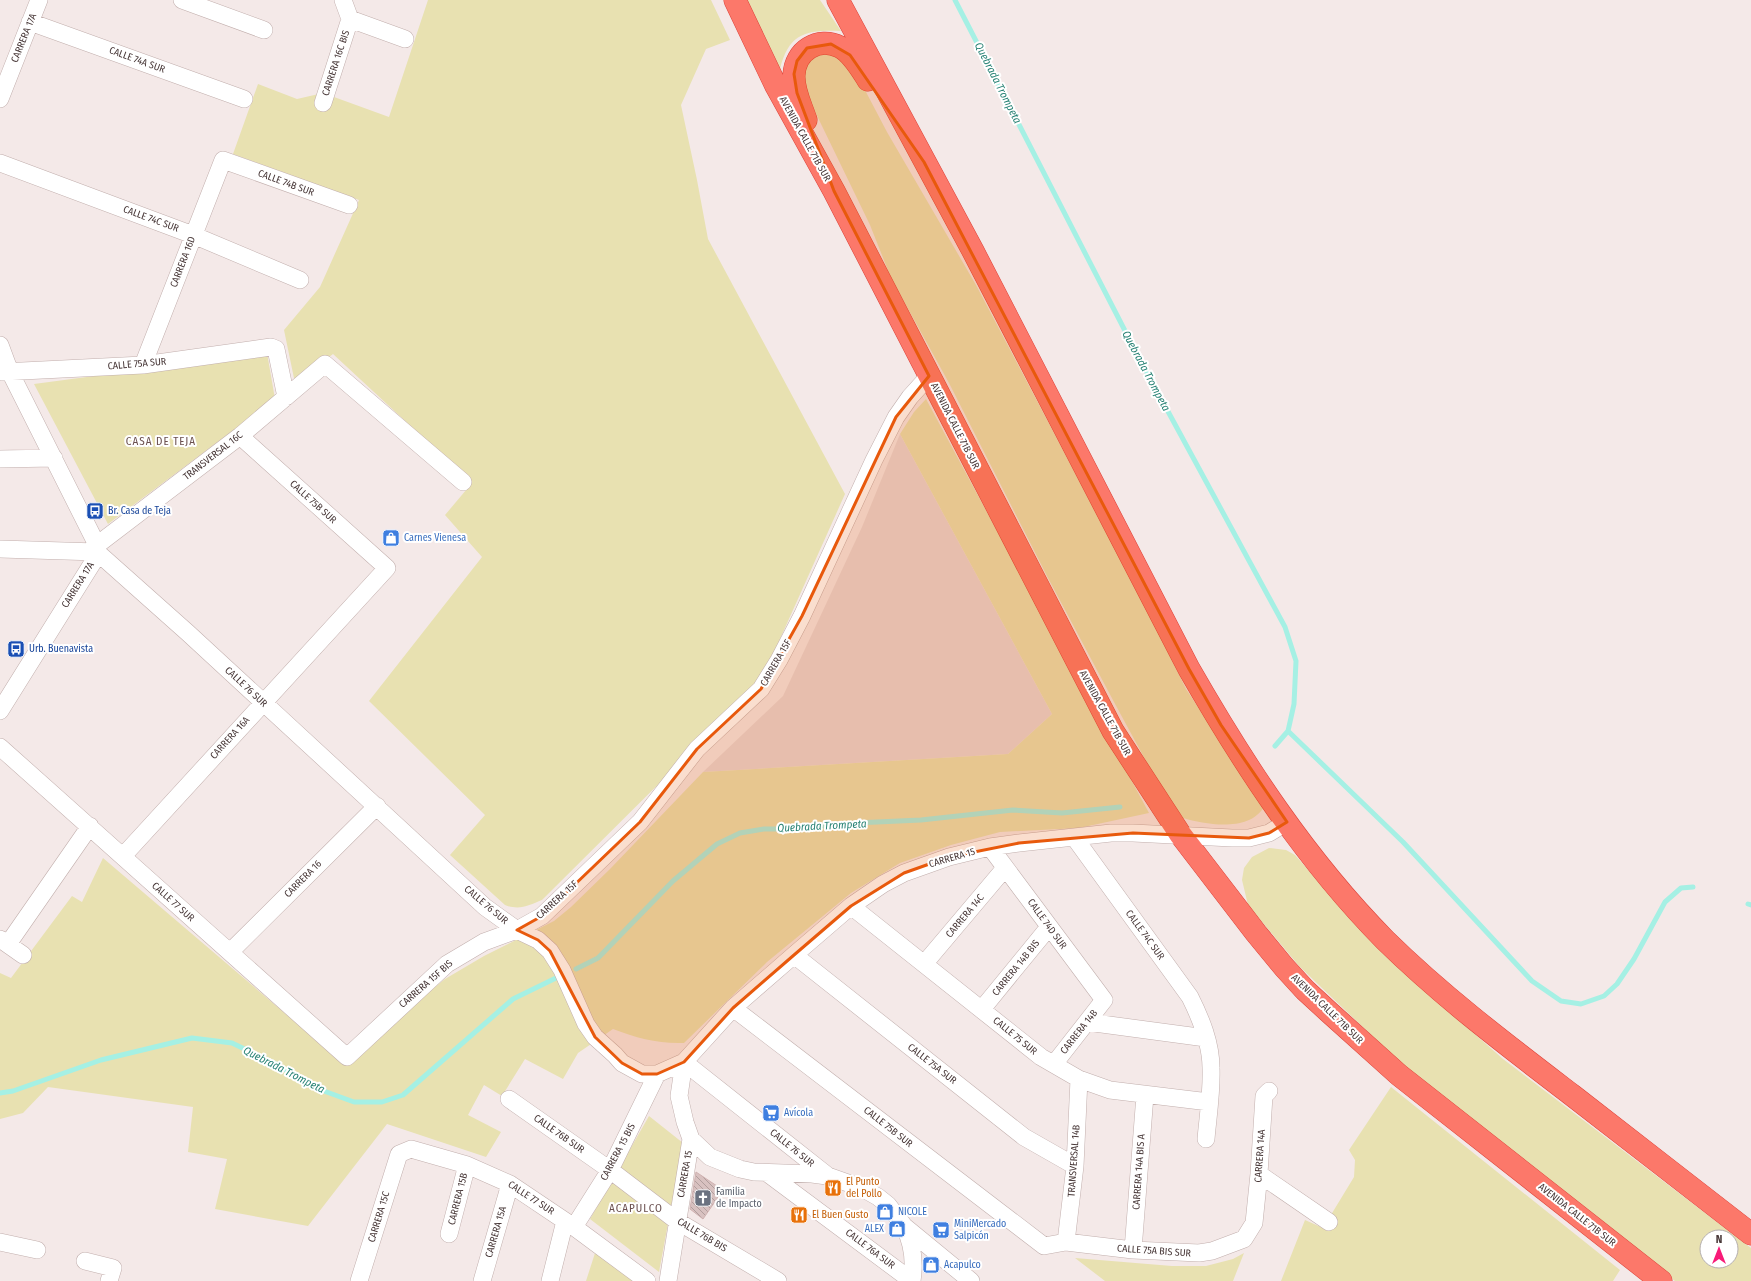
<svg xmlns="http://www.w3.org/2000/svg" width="1751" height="1281" viewBox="0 0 1751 1281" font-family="'Fira Sans Condensed',sans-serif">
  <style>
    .residential { fill: #e8d8d6 }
    .green { fill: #e8e1b1; fill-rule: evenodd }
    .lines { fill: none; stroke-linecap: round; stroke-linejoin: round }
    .stream { stroke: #a5f0e4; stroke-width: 5 }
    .building { fill: url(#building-back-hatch); stroke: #d0b2b1 }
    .minor-casing { stroke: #c2afad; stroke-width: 18 }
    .highway-casing { stroke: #dc433a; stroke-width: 23 }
    .minor { stroke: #fff; stroke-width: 17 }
    .highway { stroke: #fc786a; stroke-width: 22 }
    .marked { fill: #e8590c; fill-opacity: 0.2; stroke: #e8590c; stroke-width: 3; stroke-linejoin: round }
    .labels { text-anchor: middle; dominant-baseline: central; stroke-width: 4; stroke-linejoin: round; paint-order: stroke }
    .street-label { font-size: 10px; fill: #473737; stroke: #fff }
    .transit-label { font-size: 10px; fill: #164399; stroke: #fff; text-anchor: start }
    .shop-label { font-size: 10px; fill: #366cbe; stroke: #fff; text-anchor: start }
    .food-label { font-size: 10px; fill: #c56008; stroke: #fff; text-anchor: start }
    .worship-label { font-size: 10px; fill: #5b616d; stroke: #fff; text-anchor: start }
    .water-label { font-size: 11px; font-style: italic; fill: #278274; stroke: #fff }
    .neighbourhood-label { font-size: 11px; letter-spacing: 1px; fill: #6a4f4e; stroke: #fff }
  </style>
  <defs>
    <pattern id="building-back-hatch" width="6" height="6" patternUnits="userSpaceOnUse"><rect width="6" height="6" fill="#d8c1c0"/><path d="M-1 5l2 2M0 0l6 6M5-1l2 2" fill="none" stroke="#b19e9d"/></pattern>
  </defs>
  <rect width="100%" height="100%" fill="#f4e9e8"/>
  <path class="residential" d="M 900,434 L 1052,714 L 1008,754 L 703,772 L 783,696 L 862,527 Z"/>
  <path class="green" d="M 428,0 L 711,0 L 730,40 L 706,49 L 681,105 L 697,180 L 708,239 L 845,494 L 767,668 L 741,702 L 542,900 C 529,905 520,911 505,905 L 450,855 L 485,815 L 369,701 L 482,557 L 445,515 L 472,483 L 333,354 L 295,383 L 284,330 L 320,287 L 359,200 L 233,154 L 258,84 L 297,99 L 323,93 L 389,117 Z
    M 745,0 L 820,0 L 841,31 C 806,30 789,33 780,69 Z
    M 824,52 L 834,54 L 855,71 L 887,132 L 976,285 L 1144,604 L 1186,689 L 1264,807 C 1249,832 1207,825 1183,818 L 1153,774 L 1114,702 L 1048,578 L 949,383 L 891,278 L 870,225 L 806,93 C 803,71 802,61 824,52 Z
    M 267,353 L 275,399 L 108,524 L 34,384 Z
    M 926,399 L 1149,813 L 1079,828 L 1000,832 L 951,845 L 900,863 L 851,893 L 767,962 L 684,1043 C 658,1044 637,1038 613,1029 L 578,1053 L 563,1079 L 525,1059 L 502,1096 L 484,1085 L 468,1115 L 501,1132 L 486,1157 L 387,1124 L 308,1226 L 215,1209 L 227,1159 L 188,1152 L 193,1107 L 48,1087 L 23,1113 L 0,1119 L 0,973 L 11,978 L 72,896 L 82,902 L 103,858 L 342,1062 L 445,979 L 484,956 L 554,921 L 571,907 L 610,869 L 703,772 L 1008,754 L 1052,714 L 900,434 L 914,412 Z
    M 1269,848 L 1286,850 L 1295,855 L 1327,891 L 1433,997 L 1503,1059 L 1751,1248 L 1751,1281 L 1675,1281 L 1416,1078 L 1299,966 L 1248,905 L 1242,880 L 1244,868 L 1252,857 ZM 1707,1237 L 1731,1237 L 1731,1261 L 1707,1261 Z
    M 1391,1087 L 1620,1270 L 1613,1281 L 1281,1281 L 1305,1220 L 1323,1228 L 1354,1177 L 1355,1160 L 1349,1150 Z
    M 649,1116 L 683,1143 L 659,1272 L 590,1219 Z
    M 596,1250 L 638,1281 L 586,1281 Z
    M 1244,1253 L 1233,1281 L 1105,1281 L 1075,1258 L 1172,1266 L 1206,1266 L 1233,1259 Z"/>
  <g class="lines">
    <path class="stream" d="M 955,0 L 1139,358 L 1285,627 L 1296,661 L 1294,704 L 1288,731 L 1275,746
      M 1288,731 L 1403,842 L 1532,981 L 1561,1001 L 1581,1004 L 1604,996 L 1617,984 L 1634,959 L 1665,902 L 1681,888 L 1693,887
      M 1748,904 L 1751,905
      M 576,969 L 598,958 L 673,881 L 717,844 L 740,833 L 764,829 L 794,829 L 855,823 L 921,820 L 1013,810 L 1062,813 L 1120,807
      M 0,1093 L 13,1091 L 101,1060 L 192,1038 L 232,1043 L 276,1064 L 313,1087 L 354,1102 L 382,1102 L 403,1095 L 513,999 L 556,978"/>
  </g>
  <path class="building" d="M 696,1172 L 723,1190 L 703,1219 L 690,1209 Z"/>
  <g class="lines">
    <defs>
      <path id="minor" d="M 182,0 L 264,30
        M 350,19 L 405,39
        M 30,22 L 244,99
        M 0,99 L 39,0
        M 323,103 L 350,19 L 343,0
        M 0,163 L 193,235 L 300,280
        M 0,345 L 10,372 L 97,545 L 95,559 L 0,711
        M 143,365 L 223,160 L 349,205
        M 2,372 L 143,365 L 271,347 L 276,349 L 286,397
        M 0,459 L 54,458
        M 97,545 L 240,436 L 325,364 L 463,482
        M 0,549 L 97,552 L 188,633 L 485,907 L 517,930 L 538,940 L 550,951 L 562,970 L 586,1024 L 595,1037 L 615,1055 L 622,1063 L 642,1074 L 657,1074 L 684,1062 L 733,1008 L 794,955 L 851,906 L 883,884 L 904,873 L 949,857 L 990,847 L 1019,843 L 1111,833 L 1133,833 L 1232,838 L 1249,838 L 1269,833 L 1287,822
        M 0,747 L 347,1057 L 447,964 L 484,942 L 517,930 L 542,916 L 640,822 L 697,749 L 761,689 L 779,660 L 802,616 L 874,460 L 896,417 L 910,397 L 929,376
        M 1074,837 L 1190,997 C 1201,1019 1211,1043 1211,1068 C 1212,1091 1208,1116 1206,1139
        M 990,847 L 1104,1000 L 1054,1064
        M 123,856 L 387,568 L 240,436
        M 851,906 L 1041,1057 L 1079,1079 L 1110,1090 L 1209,1102
        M 0,939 L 23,955
        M 8,944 L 90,826
        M 230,952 L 377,806
        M 794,955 L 1024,1137 L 1075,1166
        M 924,964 L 1005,868
        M 733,1008 L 1044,1246 L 1066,1242 L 1133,1250 L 1199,1253 L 1212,1251 L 1244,1239 L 1254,1223 L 1259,1174 L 1264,1096 L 1269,1091
        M 982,1009 L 1049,927
        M 1087,1022 L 1206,1038
        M 684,1062 L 828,1176 L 862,1188 L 878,1197 L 888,1205 L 904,1226 L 971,1281
        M 684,1062 L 679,1096 L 685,1122 L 691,1139 L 710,1157 L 740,1169 L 754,1172 L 812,1174 L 827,1176
        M 509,1099 L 610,1170 L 677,1221 L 778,1281
        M 767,1173 L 912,1281 C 915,1261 913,1244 904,1226
        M 1259,1174 L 1329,1222
        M 574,1227 L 610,1170 L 657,1074
        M 449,1234 L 467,1165
        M 0,1242 L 37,1250
        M 1066,1242 L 1075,1166 L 1079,1079
        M 1133,1250 L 1145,1095
        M 85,1261 L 113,1268 L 109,1281
        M 359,1281 L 399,1154 L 411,1149 L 467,1165 L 510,1184 L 574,1227 L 647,1281
        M 482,1281 L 510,1184
        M 550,1281 L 565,1221
        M 668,1281 L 691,1139"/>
      <path id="highway" d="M 735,0 L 776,86 L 834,191 L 1113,731 L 1180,834 L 1256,933 L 1284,967 L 1305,990 L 1330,1013 L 1399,1075 L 1661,1281
        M 838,0 L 973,251 L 1189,669 C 1244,765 1306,860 1385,940 C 1443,997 1508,1046 1572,1095 C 1632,1141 1691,1188 1751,1234
        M 806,120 C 801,105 793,90 794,75 C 795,51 818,36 840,47 C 852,53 861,69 868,80"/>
    </defs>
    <use href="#minor" class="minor-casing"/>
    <use href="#highway" class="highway-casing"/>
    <use href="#minor" class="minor"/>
    <use href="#highway" class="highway"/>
  </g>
  <path class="marked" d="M 831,44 L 850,55 L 924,162 L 1189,669 L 1221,725 L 1287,822 L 1269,833 L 1249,838 L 1133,833 L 1019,843 L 949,857 L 904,873 L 851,906 L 794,955 L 733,1008 L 684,1062 L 657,1074 L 642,1074 L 622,1063 L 595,1037 L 550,951 L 538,940 L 517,930 L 542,916 L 640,822 L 697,749 L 761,689 L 802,616 L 896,417 L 929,376 L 834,191 L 797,93 L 794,74 L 797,61 L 807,48 Z"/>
  <defs>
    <symbol id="bus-square" viewBox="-11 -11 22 22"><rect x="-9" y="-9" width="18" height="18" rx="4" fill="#1a4fb4" stroke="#fff"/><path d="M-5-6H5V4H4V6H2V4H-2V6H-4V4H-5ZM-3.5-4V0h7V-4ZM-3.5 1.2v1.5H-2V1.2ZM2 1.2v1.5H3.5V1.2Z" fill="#fff"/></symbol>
    <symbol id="shop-square" viewBox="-11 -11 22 22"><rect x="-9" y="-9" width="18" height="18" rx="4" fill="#3f7fe0" stroke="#fff"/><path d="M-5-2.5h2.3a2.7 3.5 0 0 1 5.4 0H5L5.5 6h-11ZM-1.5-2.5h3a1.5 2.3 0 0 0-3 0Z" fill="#fff"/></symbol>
    <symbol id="supermarket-square" viewBox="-11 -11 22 22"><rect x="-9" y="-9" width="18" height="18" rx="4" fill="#3f7fe0" stroke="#fff"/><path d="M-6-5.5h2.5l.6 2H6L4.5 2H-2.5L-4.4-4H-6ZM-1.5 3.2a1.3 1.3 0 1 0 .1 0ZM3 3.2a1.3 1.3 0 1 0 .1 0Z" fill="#fff"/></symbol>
    <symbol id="restaurant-square" viewBox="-11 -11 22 22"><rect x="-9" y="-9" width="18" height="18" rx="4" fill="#e8710a" stroke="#fff"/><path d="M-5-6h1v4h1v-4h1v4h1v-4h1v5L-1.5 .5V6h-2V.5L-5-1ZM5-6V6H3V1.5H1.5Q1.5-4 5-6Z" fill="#fff"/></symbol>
    <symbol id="church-square" viewBox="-11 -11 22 22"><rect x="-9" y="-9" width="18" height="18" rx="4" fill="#6b7280" stroke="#fff"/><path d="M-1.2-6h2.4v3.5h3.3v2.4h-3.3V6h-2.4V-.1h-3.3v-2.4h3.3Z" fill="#fff"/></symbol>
  </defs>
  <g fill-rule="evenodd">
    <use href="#bus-square" x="85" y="501" width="20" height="20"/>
    <use href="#shop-square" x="381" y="528" width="20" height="20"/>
    <use href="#bus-square" x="6" y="639" width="20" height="20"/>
    <use href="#supermarket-square" x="761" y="1103" width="20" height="20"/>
    <use href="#restaurant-square" x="823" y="1178" width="20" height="20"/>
    <use href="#church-square" x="693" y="1188" width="20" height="20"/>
    <use href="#shop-square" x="875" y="1202" width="20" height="20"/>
    <use href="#restaurant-square" x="789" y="1205" width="20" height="20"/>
    <use href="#shop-square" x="887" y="1219" width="20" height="20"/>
    <use href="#supermarket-square" x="931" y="1220" width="20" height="20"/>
    <use href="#shop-square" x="921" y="1255" width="20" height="20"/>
  </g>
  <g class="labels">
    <g class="street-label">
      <text transform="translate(24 38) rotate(-68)">CARRERA 17A</text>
      <text transform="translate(137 60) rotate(20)">CALLE 74A SUR</text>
      <text transform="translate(336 63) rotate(-72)">CARRERA 16C BIS</text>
      <text transform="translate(805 139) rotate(61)">AVENIDA CALLE 71B SUR</text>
      <text transform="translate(286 183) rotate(20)">CALLE 74B SUR</text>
      <text transform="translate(151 219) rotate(20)">CALLE 74C SUR</text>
      <text transform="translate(183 262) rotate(-69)">CARRERA 16D</text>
      <text transform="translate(137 364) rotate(-5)">CALLE 75A SUR</text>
      <text transform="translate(955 426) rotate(63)">AVENIDA CALLE 71B SUR</text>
      <text transform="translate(213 456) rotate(-38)">TRANSVERSAL 16C</text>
      <text transform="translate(313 502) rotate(42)">CALLE 75B SUR</text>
      <text transform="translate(78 585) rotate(-58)">CARRERA 17A</text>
      <text transform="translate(776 663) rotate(-60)">CARRERA 15F</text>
      <text transform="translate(246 687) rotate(43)">CALLE 76 SUR</text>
      <text transform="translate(1105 713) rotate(61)">AVENIDA CALLE 71B SUR</text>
      <text transform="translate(230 738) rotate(-48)">CARRERA 16A</text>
      <text transform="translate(952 858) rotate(-16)">CARRERA 15</text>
      <text transform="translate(303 879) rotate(-45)">CARRERA 16</text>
      <text transform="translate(557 900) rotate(-42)">CARRERA 15F</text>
      <text transform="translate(173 902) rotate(42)">CALLE 77 SUR</text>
      <text transform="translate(486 905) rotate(40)">CALLE 76 SUR</text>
      <text transform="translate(965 916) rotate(-50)">CARRERA 14C</text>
      <text transform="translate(1047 924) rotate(54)">CALLE 74D SUR</text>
      <text transform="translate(1145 935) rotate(54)">CALLE 74C SUR</text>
      <text transform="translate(1016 968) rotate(-51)">CARRERA 14B BIS</text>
      <text transform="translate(426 984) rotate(-41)">CARRERA 15F BIS</text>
      <text transform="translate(1327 1009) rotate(44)">AVENIDA CALLE 71B SUR</text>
      <text transform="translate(1079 1032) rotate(-52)">CARRERA 14B</text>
      <text transform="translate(1015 1036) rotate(39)">CALLE 75 SUR</text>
      <text transform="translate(932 1064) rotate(38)">CALLE 75A SUR</text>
      <text transform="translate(888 1127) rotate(38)">CALLE 75B SUR</text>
      <text transform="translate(559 1134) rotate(35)">CALLE 76B SUR</text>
      <text transform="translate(792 1148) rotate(39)">CALLE 76 SUR</text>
      <text transform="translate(618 1152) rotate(-62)">CARRERA 15 BIS</text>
      <text transform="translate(1260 1156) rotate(-86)">CARRERA 14A</text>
      <text transform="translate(1074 1161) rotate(-86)">TRANSVERSAL 14B</text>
      <text transform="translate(1139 1172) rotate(-86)">CARRERA 14A BIS A</text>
      <text transform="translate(685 1174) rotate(-80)">CARRERA 15</text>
      <text transform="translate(531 1198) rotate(33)">CALLE 77 SUR</text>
      <text transform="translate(458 1199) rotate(-76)">CARRERA 15B</text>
      <text transform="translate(1577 1215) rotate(38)">AVENIDA CALLE 71B SUR</text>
      <text transform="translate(379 1217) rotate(-73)">CARRERA 15C</text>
      <text transform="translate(496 1232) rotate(-74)">CARRERA 15A</text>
      <text transform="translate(702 1235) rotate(31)">CALLE 76B BIS</text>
      <text transform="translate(870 1249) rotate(37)">CALLE 76A SUR</text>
      <text transform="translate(1154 1251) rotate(4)">CALLE 75A BIS SUR</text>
    </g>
    <g class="transit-label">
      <text x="108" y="511">Br. Casa de Teja</text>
      <text x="29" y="649">Urb. Buenavista</text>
    </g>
    <g class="shop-label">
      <text x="404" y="538">Carnes Vienesa</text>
      <text x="784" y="1113">Avícola</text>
      <text x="898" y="1212">NICOLE</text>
      <text x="954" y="1224">MiniMercado<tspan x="954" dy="12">Salpicón</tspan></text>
      <text x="884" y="1229" text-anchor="end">ALEX</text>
      <text x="944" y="1265">Acapulco</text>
    </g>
    <g class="food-label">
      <text x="846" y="1182">El Punto<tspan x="846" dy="12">del Pollo</tspan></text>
      <text x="812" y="1215">El Buen Gusto</text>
    </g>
    <g class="worship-label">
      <text x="716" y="1192">Familia<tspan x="716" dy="12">de Impacto</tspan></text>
    </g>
    <g class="water-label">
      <text transform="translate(998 83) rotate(63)">Quebrada Trompeta</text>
      <text transform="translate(1146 371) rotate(62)">Quebrada Trompeta</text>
      <text transform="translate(822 826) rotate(-3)">Quebrada Trompeta</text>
      <text transform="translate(284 1070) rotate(27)">Quebrada Trompeta</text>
    </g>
    <g class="neighbourhood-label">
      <text x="161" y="441">CASA DE TEJA</text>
      <text x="636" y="1208">ACAPULCO</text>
    </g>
  </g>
  <g transform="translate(1719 1249)"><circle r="19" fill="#ffffff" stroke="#b5afaf"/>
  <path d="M0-3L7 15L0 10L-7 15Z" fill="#f81b78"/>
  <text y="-6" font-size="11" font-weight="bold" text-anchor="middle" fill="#473737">N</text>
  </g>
</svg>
